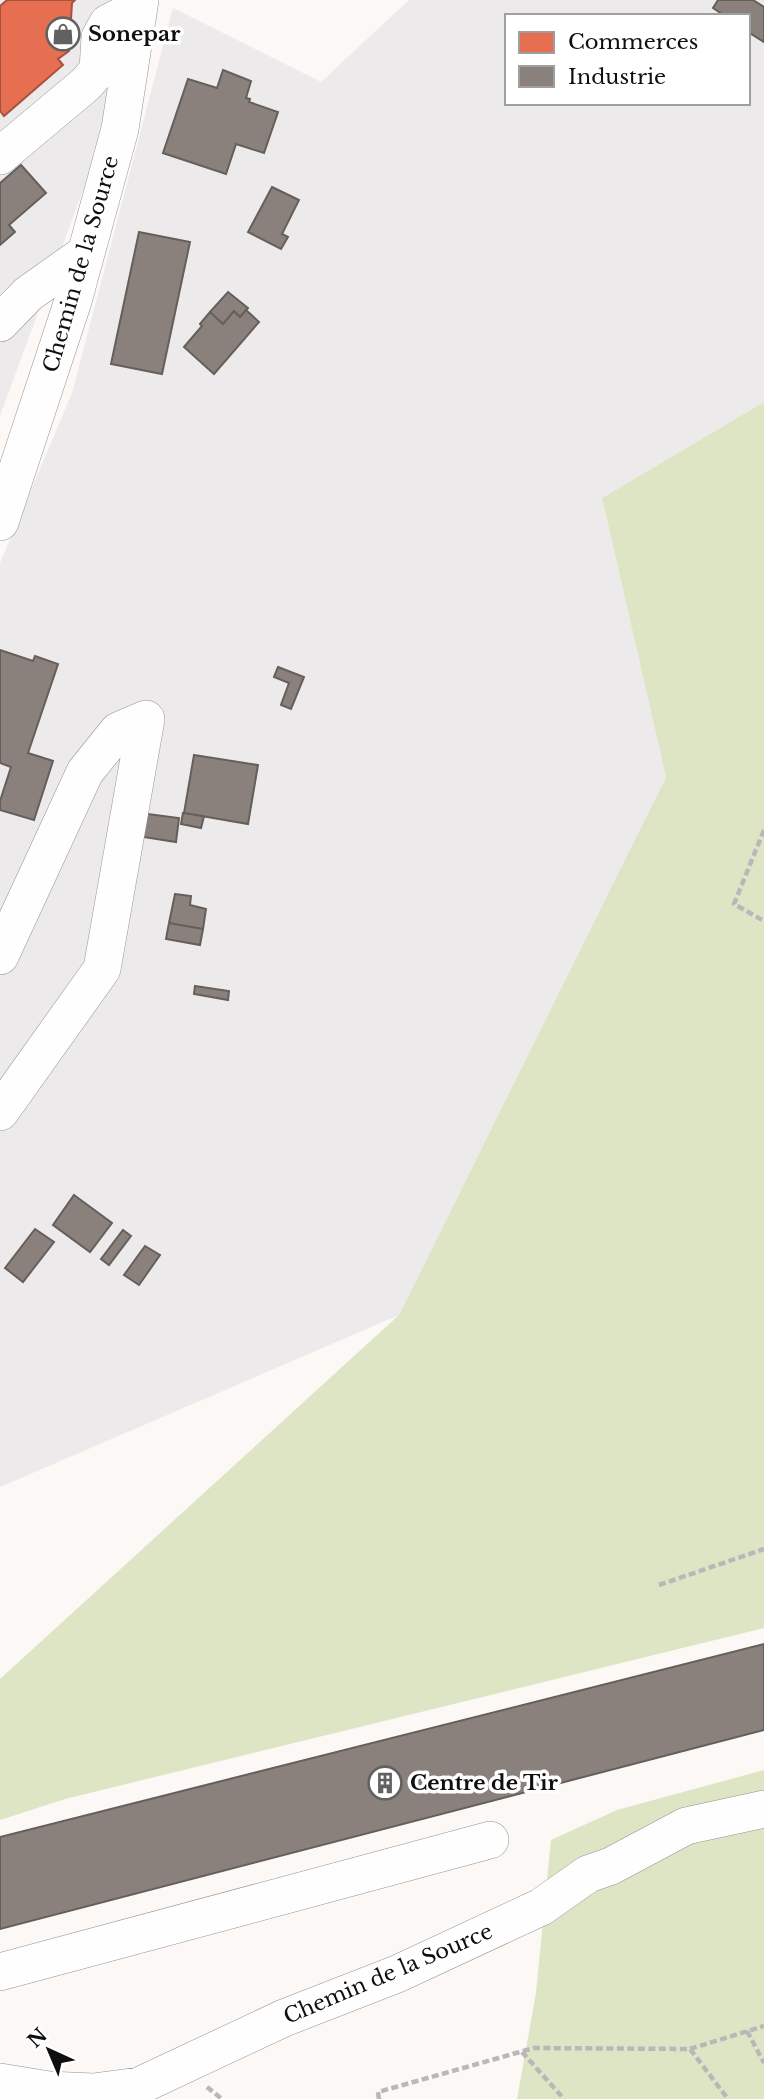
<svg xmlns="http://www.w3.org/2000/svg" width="764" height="2099" viewBox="0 0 764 2099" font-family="'Libre Baskerville',serif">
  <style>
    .industrial { fill: #edeaec; fill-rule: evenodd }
    .forest { fill: #dde5c5 }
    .shops { fill: #e76f51; stroke: #a6523d; stroke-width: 2 }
    .industry { fill: #8a817c; stroke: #655f5b; stroke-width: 2 }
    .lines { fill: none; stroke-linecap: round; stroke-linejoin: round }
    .minor-casing { stroke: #959493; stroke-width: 38 }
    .path { stroke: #b9b8b8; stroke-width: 4.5; stroke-dasharray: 7 3.5; stroke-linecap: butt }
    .minor { stroke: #fefefe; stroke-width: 37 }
    .labels { text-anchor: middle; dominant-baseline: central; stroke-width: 7; stroke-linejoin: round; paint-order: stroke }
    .poi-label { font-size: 21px; font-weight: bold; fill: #0f0f0f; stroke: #fff; text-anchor: start }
    .street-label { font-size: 21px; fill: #0f0f0f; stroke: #fff }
  </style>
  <rect width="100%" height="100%" fill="#fbf8f5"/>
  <path class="industrial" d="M 0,0 L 119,0 L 99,147 L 0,416 Z
    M 409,0 L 764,0 L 764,402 L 602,498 L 666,777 L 399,1315 L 0,1487 L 0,563 L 72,393 L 173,8 L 321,82 ZM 507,16 L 748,16 L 748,103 L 507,103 Z"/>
  <path class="forest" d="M 764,402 L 764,1628 L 65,1799 L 0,1820 L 0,1679 L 399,1315 L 666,777 L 602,498 Z
    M 764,1770 L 764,2099 L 517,2099 L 536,1993 L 551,1840 L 617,1810 Z"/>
  <path class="shops" d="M 7,0 L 75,0 L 72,3 L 69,51 L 58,59 L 63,65 L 4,116 L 0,111 L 0,6 Z"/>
  <path class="industry" d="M 718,0 L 753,0 L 764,7 L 764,42 L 748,32 L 748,16 L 725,16 L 713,8 Z
    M 223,70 L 251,81 L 246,98 L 250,99 L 249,102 L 278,112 L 264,153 L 236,144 L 226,174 L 163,153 L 188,79 L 217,88 Z
    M 21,165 L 46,193 L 9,225 L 15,232 L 0,245 L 0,183 Z
    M 272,187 L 299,200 L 282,234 L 288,237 L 281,249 L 248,232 Z
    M 139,232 L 190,242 L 162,374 L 111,364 Z
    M 228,292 L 248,308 L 240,317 L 234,311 L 223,324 L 210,312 Z
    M 246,310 L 259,322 L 214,374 L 184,347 L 202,326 L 200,324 L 210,312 L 223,324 L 234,311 L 240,317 Z
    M 0,650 L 33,661 L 35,656 L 58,664 L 28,753 L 53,761 L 34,820 L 0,810 L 0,801 L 11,767 L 0,763 Z
    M 278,667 L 304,677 L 291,709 L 281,705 L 289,683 L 274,677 Z
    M 194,755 L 258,765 L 248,824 L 184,813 Z
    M 140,813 L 179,818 L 176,842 L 137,836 Z
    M 183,813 L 204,816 L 201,828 L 181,824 Z
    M 175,894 L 191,896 L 190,905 L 206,909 L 203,929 L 169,923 Z
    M 169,923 L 203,929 L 200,945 L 166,939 Z
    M 195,986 L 229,991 L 228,1000 L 194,994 Z
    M 74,1195 L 112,1223 L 90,1252 L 53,1225 Z
    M 35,1229 L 54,1242 L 23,1282 L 5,1268 Z
    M 123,1230 L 131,1236 L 109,1265 L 101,1259 Z
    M 145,1246 L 160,1255 L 139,1285 L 124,1275 Z
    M 764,1644 L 764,1730 L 0,1929 L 0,1837 Z"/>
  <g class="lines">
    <defs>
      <path id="minor" d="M 0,156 L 86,84 L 98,70 L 100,37 L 108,23 L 138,8
        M 0,323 L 28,294 L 86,253
        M 0,522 L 73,301 L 120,129 L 140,0
        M 0,956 L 85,772 L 118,731 L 146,719 L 102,969 L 0,1112
        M 0,1972 L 490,1840
        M 0,2082 L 49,2090 L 93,2092 L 139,2086 L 284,2018 L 397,1974 L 541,1907 L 588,1874 L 611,1866 L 686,1826 L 764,1809"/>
    </defs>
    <use href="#minor" class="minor-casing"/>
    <path class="path" d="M 764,830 L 734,904 L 764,921
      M 659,1585 L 764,1549
      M 747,2031 L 764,2063
      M 690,2049 L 764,2026
      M 522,2052 L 564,2099
      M 207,2087 L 222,2099
      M 379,2099 L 378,2092 L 534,2048 L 690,2049 L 728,2099"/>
    <use href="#minor" class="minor"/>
  </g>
  <defs>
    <symbol id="shop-ring" viewBox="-11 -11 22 22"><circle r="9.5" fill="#fff" stroke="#626160" stroke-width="1.5"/><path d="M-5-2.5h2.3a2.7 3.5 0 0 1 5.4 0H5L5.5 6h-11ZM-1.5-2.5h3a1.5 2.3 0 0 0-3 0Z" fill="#626160"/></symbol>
    <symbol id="building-ring" viewBox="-11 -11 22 22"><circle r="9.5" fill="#fff" stroke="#626160" stroke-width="1.5"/><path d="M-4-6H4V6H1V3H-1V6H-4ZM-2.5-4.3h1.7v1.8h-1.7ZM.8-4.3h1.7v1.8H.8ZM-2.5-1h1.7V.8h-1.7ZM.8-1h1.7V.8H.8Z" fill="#626160"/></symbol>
  </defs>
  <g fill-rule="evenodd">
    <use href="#shop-ring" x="44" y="15" width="38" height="38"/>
    <use href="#building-ring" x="366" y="1764" width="38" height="38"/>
  </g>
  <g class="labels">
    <g class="poi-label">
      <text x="88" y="34">Sonepar</text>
      <text x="410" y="1783">Centre de Tir</text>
    </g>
    <g class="street-label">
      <text transform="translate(81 264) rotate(-74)">Chemin de la Source</text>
      <text transform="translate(388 1974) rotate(-23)">Chemin de la Source</text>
    </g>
  </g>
  <rect x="505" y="14" width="245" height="91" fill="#ffffff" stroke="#9f9f9f" stroke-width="2"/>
  <rect x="519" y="32" width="35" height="21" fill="#e76f51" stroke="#9f9f9f" stroke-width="2"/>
  <text x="568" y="49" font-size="21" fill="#0f0f0f">Commerces</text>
  <rect x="519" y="66" width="35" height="21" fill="#8a817c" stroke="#9f9f9f" stroke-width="2"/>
  <text x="568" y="84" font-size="21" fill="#0f0f0f">Industrie</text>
  <g transform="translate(49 2050) rotate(316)" stroke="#ffffff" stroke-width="5" paint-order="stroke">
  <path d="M0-5L12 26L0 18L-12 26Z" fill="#0f0f0f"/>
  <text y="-10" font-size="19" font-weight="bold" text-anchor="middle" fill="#0f0f0f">N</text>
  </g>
</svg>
